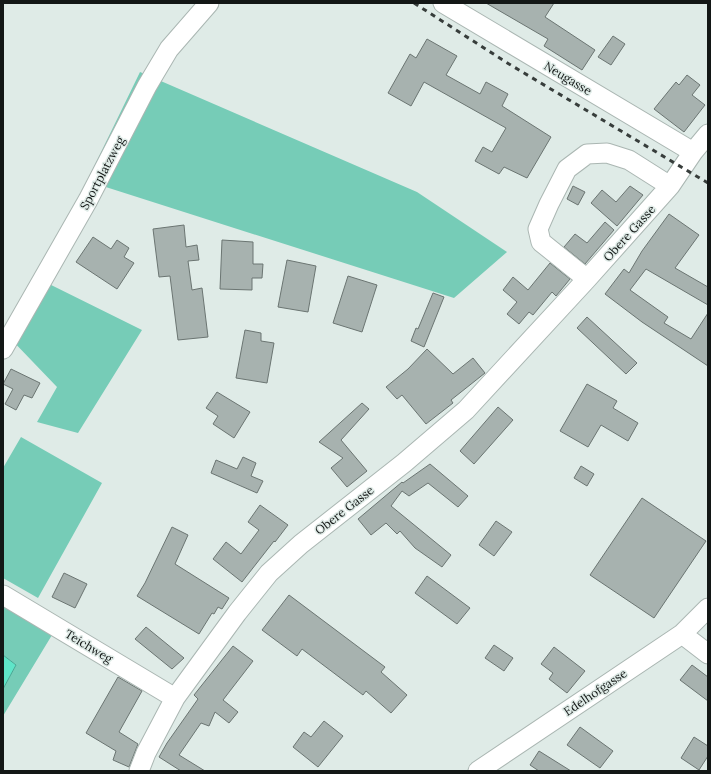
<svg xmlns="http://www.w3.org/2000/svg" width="711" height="774" viewBox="0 0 711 774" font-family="Lora,serif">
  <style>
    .green { fill: #76ccb7 }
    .water { fill: #5fe5c8; stroke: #48a793 }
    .building { fill: #a7b2af; stroke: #6b7572 }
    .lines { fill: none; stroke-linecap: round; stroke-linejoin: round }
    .minor-casing { stroke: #aab6b2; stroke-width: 21 }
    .minor { stroke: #fff; stroke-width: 19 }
    .rail { stroke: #373d3b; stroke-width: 3; stroke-dasharray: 5 5; stroke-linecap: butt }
    .labels { text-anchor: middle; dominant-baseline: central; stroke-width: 3; stroke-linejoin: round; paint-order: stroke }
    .street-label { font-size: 12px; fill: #131716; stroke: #dfebe7 }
  </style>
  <rect width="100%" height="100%" fill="#dfebe7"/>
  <path class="green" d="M 140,72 L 417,192 L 507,252 L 454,298 L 87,181 Z
    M 37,278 L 142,330 L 78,433 L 37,422 L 57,387 L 8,336 Z
    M 21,437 L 102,483 L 38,598 L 3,578 L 3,468 Z
    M 3,606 L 52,635 L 3,716 L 3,689 L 16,665 L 3,655 Z"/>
  <path class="water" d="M 3,655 L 16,665 L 3,689 Z"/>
  <path class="building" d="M 486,3 L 554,3 L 545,17 L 595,50 L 582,70 L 544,46 L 548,39 Z
    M 613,36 L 625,44 L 611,65 L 598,57 Z
    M 427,39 L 457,56 L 446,75 L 480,94 L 486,82 L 508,94 L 502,106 L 551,137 L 527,178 L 504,167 L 499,174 L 475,161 L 483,147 L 492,152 L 506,128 L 424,82 L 411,106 L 388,93 L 410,54 L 416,58 Z
    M 687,75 L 700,85 L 692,95 L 705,105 L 684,132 L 654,109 L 676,82 L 679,85 Z
    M 573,186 L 585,192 L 578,205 L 567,199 Z
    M 630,186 L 643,195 L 617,226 L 591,203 L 602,190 L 616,202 Z
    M 669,214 L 699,235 L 675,268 L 708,287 L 708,305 L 646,269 L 630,290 L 668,317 L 664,323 L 691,339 L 708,313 L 708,366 L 642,322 L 605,294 L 624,269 L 629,273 L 642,251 Z
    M 605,222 L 614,230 L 585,264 L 564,247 L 575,234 L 587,243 Z
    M 184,225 L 186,247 L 197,245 L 199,260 L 188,261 L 192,290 L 202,288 L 208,337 L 178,340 L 170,276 L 159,277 L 153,229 Z
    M 93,237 L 111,249 L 117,240 L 129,248 L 124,257 L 134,263 L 117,289 L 76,262 Z
    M 222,240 L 253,242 L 253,264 L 263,264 L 262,278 L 252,278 L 252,290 L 220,289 Z
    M 287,260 L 316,266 L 308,312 L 278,307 Z
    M 550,263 L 570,279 L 556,296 L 552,292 L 533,315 L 529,312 L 519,324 L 507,314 L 517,302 L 503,290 L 513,277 L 528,290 Z
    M 348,276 L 377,285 L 362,332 L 333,323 Z
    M 433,293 L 444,297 L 424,347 L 411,341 L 416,328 L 418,329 Z
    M 587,317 L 637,363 L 626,374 L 577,328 Z
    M 245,330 L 261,333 L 261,341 L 274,343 L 267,383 L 236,378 Z
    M 427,349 L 453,374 L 473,358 L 485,373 L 451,400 L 453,403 L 426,424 L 402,395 L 397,399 L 386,387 L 408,369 Z
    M 11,369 L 40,383 L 32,398 L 24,395 L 16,410 L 5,404 L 13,389 L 3,384 Z
    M 587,384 L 617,401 L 613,408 L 638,423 L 628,441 L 601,425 L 588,447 L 560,431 Z
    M 217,392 L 250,412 L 234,438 L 213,424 L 218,416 L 206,408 Z
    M 362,403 L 369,409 L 341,440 L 367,471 L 347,487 L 331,468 L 343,458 L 319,442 Z
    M 498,407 L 513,420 L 474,464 L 460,451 Z
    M 243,457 L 256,463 L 251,476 L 263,481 L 257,493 L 211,473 L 216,460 L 237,469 Z
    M 430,464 L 468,496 L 458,507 L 428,483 L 409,496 L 402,491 L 391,506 L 451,555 L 442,567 L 415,548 L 400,531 L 397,534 L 386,523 L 371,535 L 358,519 L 402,482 L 403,483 Z
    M 581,466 L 594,474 L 587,486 L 574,478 Z
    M 642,498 L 706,541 L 654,618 L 590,575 Z
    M 260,505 L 288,525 L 275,542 L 274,541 L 242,582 L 213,559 L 226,542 L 241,554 L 259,530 L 248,522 Z
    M 496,521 L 512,532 L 494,556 L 479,545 Z
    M 172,527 L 188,535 L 175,564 L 229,598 L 222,609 L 218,607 L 214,614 L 212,613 L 199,634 L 137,596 L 145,583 Z
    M 64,573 L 87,584 L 75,608 L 52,597 Z
    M 427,576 L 470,608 L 457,624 L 415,593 Z
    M 289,595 L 385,667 L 381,672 L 407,695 L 391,713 L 366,691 L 363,695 L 302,649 L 297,656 L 262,630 Z
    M 146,627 L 184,658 L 172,669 L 135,639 Z
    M 494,645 L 513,658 L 504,671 L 485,658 Z
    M 233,646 L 253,661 L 223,700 L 238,712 L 229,723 L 215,712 L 209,726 L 201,723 L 179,755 L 205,771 L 181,771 L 159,757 L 167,743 L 198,699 L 194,695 Z
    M 554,647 L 585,671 L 567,693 L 549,679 L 553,673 L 541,664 Z
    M 692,665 L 708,677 L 708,701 L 680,680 Z
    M 118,677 L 142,691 L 119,732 L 138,744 L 129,767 L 113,760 L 116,751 L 86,733 Z
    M 324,721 L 343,736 L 318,767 L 293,747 L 304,732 L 311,737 Z
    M 580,727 L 613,751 L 600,768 L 567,745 Z
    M 694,737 L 708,746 L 708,756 L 699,770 L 681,758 Z
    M 539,751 L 571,771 L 539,771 L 530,765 Z"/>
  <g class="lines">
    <defs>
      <path id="minor" d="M 443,3 L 693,152
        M 587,279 L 541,242 L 538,229 L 549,204 L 567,169 L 587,154 L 607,153 L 629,160 L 670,186
        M 3,349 L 88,200 L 147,86 L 169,49 L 209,3
        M 3,595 L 175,698
        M 682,634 L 708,654
        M 139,771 L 146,753 L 175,698 L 237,613 L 269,573 L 301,544 L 404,463 L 466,410 L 587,279 L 670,186 L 693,152 L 708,134
        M 478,771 L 682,634 L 708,608"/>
    </defs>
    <use href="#minor" class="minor-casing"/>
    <use href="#minor" class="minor"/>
    <path class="rail" d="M 414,3 L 509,64 L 708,183"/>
  </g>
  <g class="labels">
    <g class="street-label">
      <text transform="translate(568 78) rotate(31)">Neugasse</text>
      <text transform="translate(102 173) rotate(-62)">Sportplatzweg</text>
      <text transform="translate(629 233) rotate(-48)">Obere Gasse</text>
      <text transform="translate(344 510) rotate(-38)">Obere Gasse</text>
      <text transform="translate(89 646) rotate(31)">Teichweg</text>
      <text transform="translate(595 692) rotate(-34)">Edelhofgasse</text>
    </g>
  </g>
  <rect width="711" height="774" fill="none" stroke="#131716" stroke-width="8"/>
</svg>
